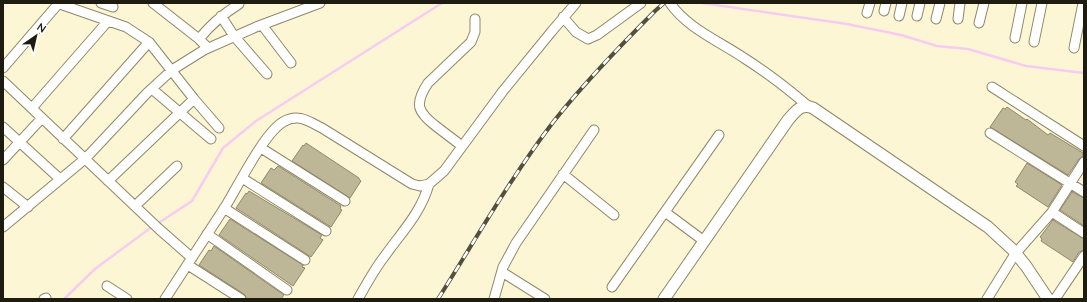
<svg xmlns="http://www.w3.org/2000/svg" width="1087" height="302" viewBox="0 0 1087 302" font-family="Quicksand,sans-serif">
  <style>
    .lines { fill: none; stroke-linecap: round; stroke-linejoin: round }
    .stream { stroke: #f7ccf2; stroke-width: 2.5 }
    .building { fill: #beb797; stroke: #8f896a }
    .minor-casing { stroke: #8e8869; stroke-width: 11 }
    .tertiary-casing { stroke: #8e8869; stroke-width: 13 }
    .minor { stroke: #fff; stroke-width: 9 }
    .tertiary { stroke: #fff; stroke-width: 11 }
    .rail-casing { stroke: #524f3e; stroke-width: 4 }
    .rail { stroke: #fff; stroke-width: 2.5; stroke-dasharray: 8; stroke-linecap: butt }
  </style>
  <rect width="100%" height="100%" fill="#fdf6d4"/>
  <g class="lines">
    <path class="stream" d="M 702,3 L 847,24 L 901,35 L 937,46 L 968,49 L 1026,66 L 1084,73
      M 157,224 L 192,201 L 223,148 L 256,121 L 442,3
      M 64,299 L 95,269 L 153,226"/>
  </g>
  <path class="building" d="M 1007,107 L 1026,120 L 1027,119 L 1048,135 L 1050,133 L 1083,153 L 1083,156 L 1079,159 L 1068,175 L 990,127 L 1003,108 L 1005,109 Z
    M 306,143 L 359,178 L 359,179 L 361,181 L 350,198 L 292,161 L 303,145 L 304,146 Z
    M 1027,163 L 1062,185 L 1048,207 L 1016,186 L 1018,184 L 1015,182 Z
    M 278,166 L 341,206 L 340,209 L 342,210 L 331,227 L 261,183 L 271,168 L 274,170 Z
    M 249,191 L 322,235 L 320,238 L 323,240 L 311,257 L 236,208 L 246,193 L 247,194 Z
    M 1072,192 L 1084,198 L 1084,226 L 1060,210 Z
    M 230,219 L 303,265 L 302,267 L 305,268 L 293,286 L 219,235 Z
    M 1053,220 L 1084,239 L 1084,250 L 1079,252 L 1073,262 L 1041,241 L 1042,239 L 1040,237 Z
    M 214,246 L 284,295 L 281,299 L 247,299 L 244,294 L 199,265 L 209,250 L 211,251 Z"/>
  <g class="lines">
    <defs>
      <path id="minor" d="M 57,3 L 126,27 L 149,42 L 194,99 L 219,128
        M 101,3 L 113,7
        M 153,3 L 199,39 L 208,48
        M 670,3 C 687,28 719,41 744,58 C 766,72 787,88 808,106
        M 884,11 L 886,3
        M 867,13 L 870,3
        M 221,16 L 234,36 L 267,74
        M 899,16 L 902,3
        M 917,16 L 920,3
        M 563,17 L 576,32 L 588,39 L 597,35 L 641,3
        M 936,19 L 940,3
        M 958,19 L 960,3
        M 979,23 L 984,3
        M 262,25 L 291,63
        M 1015,38 L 1022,3
        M 199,39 C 211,24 223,14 239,4
        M 1034,42 L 1042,3
        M 1074,48 L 1083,3
        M 3,68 L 59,3
        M 3,81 L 159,229 L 192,258
        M 992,87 L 1084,146
        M 152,89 L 211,139
        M 32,108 L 108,21
        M 3,127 L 60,179
        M 990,133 L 1084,192
        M 63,139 L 149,42
        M 462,146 C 454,140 445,133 437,127 C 417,112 414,104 428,83 L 471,42 L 475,32 L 475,19
        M 261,148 L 345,201
        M 3,160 L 42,118
        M 563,174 L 614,215
        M 242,178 L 326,231
        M 108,181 L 194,99
        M 3,187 L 28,207
        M 135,206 L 177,166
        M 224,208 L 305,260
        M 665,212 L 704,241
        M 1052,212 L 1084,233
        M 3,227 L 86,158 L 147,93 L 172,70 L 204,50 L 256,27 L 320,3
        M 207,234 L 287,290
        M 188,265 L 241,299
        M 502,272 L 545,299
        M 107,286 L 127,299
        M 612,287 L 719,135
        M 44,299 L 46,298
        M 165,299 C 185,268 205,238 225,207 C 237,188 264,133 283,122 C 298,113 308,121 322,128 L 412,184 L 420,186 L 429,184 L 444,171 L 503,91 L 552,31 L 576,3
        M 358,299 C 366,285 374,270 384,257 C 401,233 421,213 429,184
        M 494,299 L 503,267 L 516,243 L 594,130
        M 987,299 L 1015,254 L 1052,212 L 1084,162
        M 1055,299 L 1084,256"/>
      <path id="tertiary" d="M 664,299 L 788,120 C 796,111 801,103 813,108 L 988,227 L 1013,250 L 1026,266 L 1048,299"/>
    </defs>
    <use href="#minor" class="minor-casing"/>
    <use href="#tertiary" class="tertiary-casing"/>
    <use href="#minor" class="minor"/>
    <use href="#tertiary" class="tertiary"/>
    <defs>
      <path id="rail" d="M 438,299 C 476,239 511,177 554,121 C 585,82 620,46 655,11 L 664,3"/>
    </defs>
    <use href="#rail" class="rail-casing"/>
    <use href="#rail" class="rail"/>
  </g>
  <rect width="1087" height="302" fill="none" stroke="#1e1c10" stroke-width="8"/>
  <g transform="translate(36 36) rotate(34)" stroke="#ffffff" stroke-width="3" paint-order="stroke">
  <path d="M0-3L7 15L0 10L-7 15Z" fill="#1e1c10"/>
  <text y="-6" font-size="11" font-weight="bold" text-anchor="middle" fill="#1e1c10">N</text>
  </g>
</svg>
